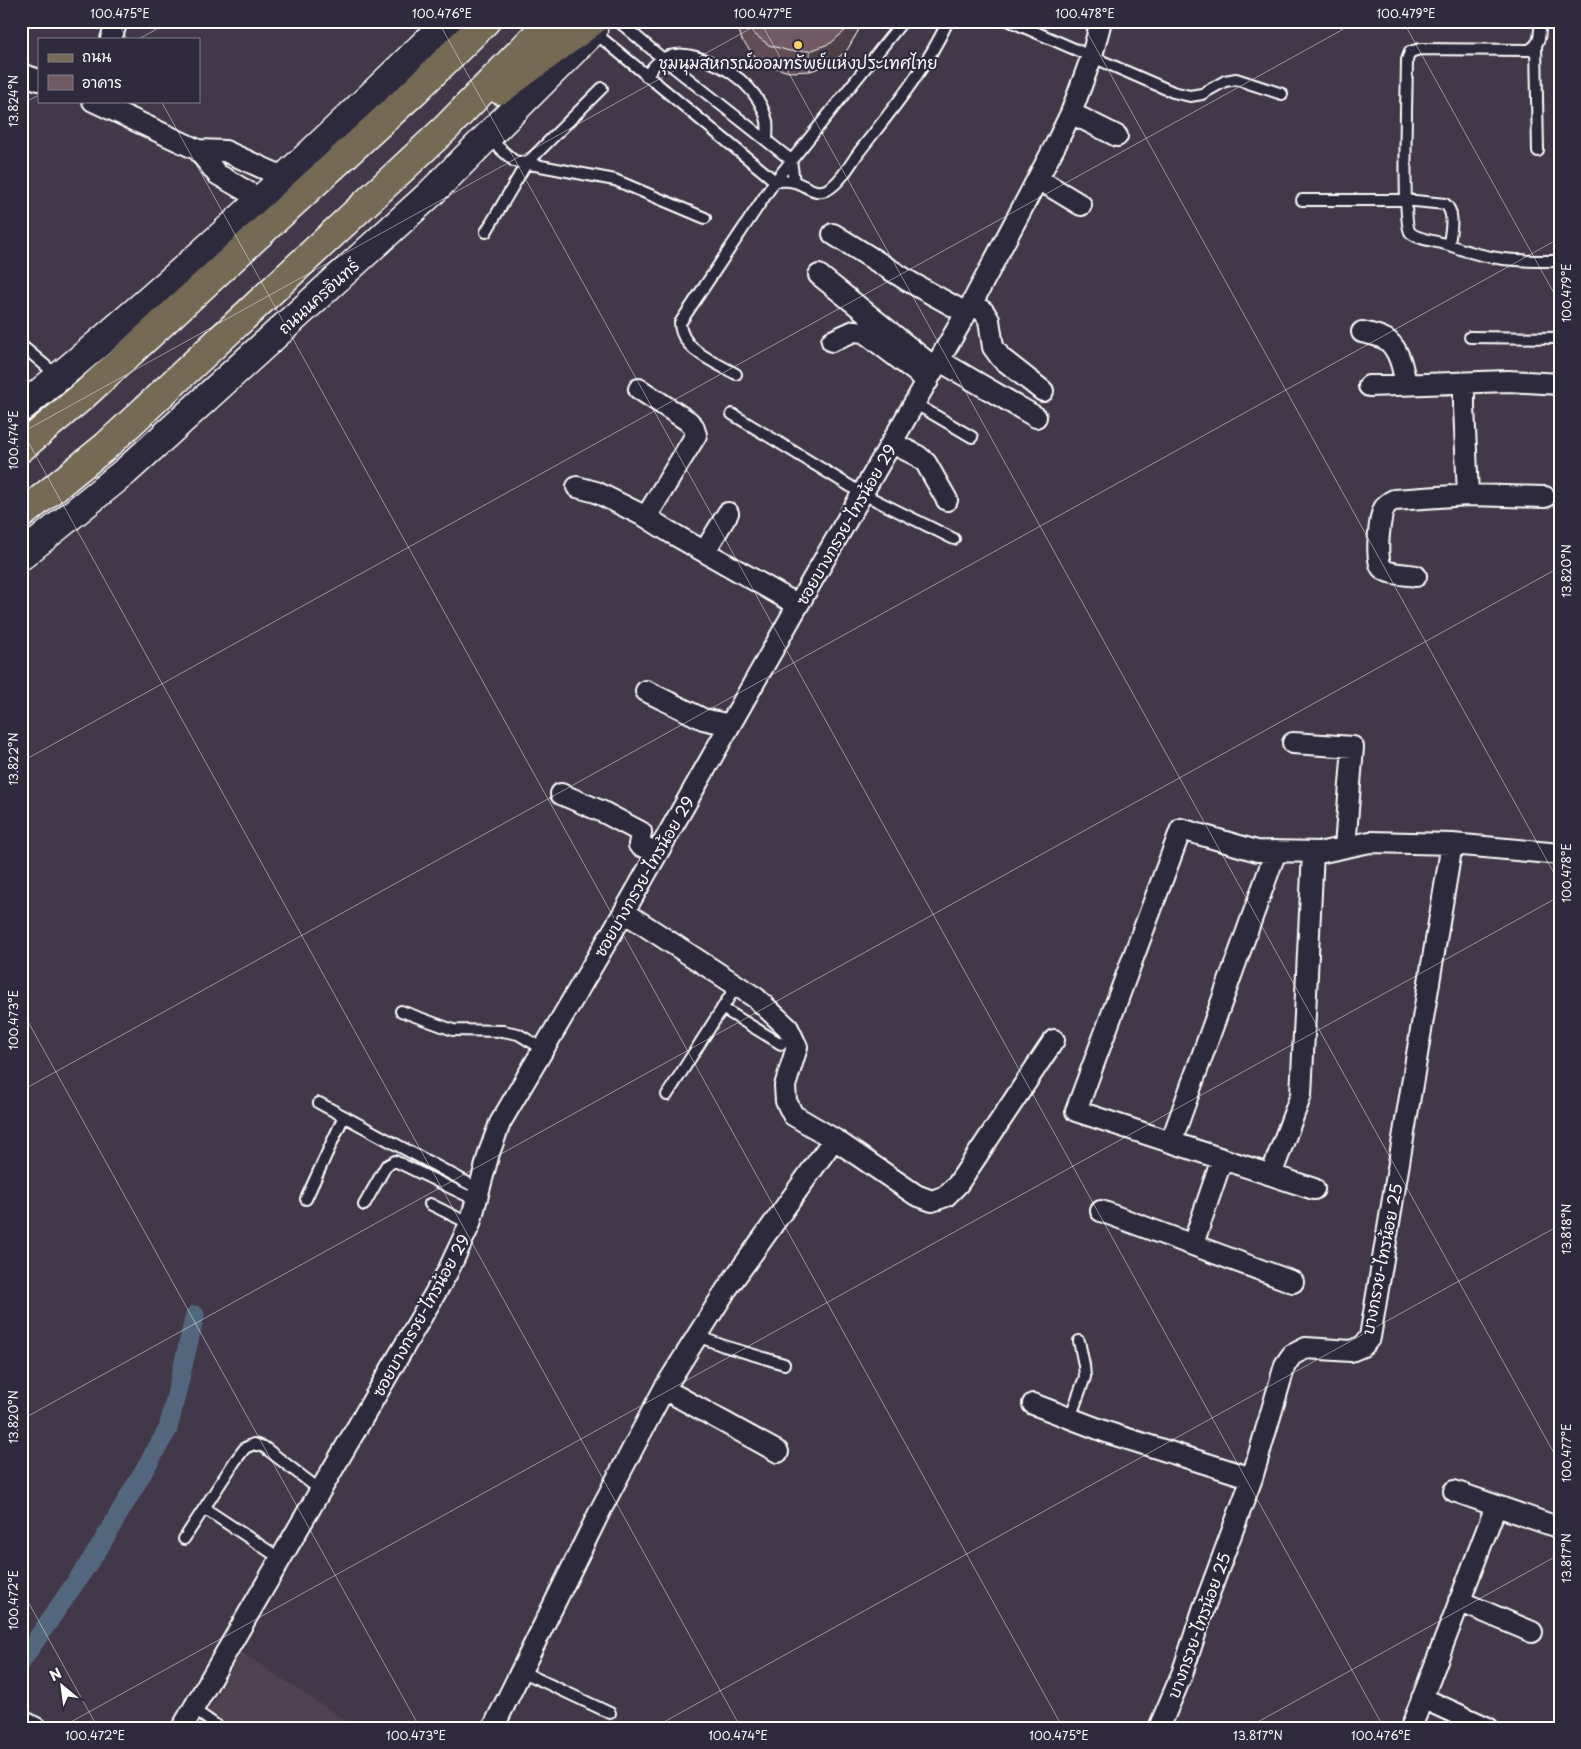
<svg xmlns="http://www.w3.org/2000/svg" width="1581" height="1749" viewBox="0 0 1581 1749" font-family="'Playpen Sans','Playpen Sans Thai',sans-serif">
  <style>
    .built { fill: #514251 }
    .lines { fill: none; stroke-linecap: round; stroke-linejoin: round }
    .canal { stroke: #53677f; stroke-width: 19 }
    .lane-casing { stroke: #fff; stroke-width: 14 }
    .street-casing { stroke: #fff; stroke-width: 24 }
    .secondary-casing { stroke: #fff; stroke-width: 31 }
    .primary-casing { stroke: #fff; stroke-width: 31 }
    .lane { stroke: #2f2a3d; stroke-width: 10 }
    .street { stroke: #2f2a3d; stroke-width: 20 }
    .secondary { stroke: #2f2a3d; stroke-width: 28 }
    .primary { stroke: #766a54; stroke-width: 28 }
    .wall { fill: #624d57; stroke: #fff }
    .shaded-wall { fill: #503f47; stroke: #fff }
    .building { fill: #725a65; stroke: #fff }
    .ticks { fill: none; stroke: #fff; stroke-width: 1; stroke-opacity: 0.45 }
    .poi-dot { fill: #ffd166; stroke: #2f2a3d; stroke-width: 2 }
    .labels { text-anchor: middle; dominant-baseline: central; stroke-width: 4.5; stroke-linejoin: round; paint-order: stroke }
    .poi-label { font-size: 16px; fill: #fff; stroke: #2f2a3d }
    .street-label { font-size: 16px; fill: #fff; stroke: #2f2a3d }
    .neatline { fill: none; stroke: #fff; stroke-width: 2 }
    .ticks-label { font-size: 12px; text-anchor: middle; fill: #fff }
  </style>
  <rect width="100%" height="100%" fill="#433849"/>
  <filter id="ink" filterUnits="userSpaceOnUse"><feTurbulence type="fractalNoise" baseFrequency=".02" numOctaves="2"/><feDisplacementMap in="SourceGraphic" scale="10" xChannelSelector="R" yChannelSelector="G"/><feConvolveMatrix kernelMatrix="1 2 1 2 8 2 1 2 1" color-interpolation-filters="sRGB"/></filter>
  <g filter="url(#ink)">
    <path class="built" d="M 241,1652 L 357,1728 L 199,1728 Z"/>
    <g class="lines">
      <path class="canal" d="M 21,1662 L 99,1548 L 168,1429 L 195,1315"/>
      <defs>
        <path id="lane" d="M 618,21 L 662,58 L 791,160 L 794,182
          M 1010,21 L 1173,92 L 1190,96 L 1202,94 L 1225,81 L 1236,79 L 1282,94
          M 594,32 L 775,181 C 781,181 789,180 794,182 C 807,185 815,197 830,188 C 842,180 851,163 859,152 C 891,111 926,69 948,21
          M 1536,46 L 1538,151
          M 646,76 C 650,71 656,62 662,59 C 671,53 686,54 696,57 C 727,65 759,88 767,121 C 768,127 767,135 767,141
          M 488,138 L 514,161 L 615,180 L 705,218
          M 1302,200 L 1405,200 L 1445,204 C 1456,213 1450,232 1449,245 C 1491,261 1516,261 1560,261
          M 486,232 L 526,164 L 602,88
          M 1449,245 C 1440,242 1415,239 1410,232 C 1402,222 1407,82 1407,60 L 1410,52 L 1420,49 L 1529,50 C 1541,44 1540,34 1540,21
          M 1470,337 L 1560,338
          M 21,345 L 59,377
          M 736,374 C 715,362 681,350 680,323 L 775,181 L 903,21
          M 914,403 L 972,437
          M 732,414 L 863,494 L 954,539
          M 722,1008 L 781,1044
          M 401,1011 L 453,1030 L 503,1031 L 518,1034 L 543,1049
          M 667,1095 L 737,985
          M 319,1103 L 479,1189
          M 306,1199 L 344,1116
          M 430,1204 L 470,1224
          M 364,1205 L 386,1166 L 395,1161 L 476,1200
          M 697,1336 L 724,1346 L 784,1364
          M 1070,1418 L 1085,1377 L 1084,1365 L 1079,1341
          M 204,1508 L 281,1559
          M 184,1539 L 235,1461 L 245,1448 L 254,1444 L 264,1447 L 320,1490
          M 521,1671 L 610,1713
          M 193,1709 L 220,1728"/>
        <path id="street" d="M 111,39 L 117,21
          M 21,74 L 39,80
          M 93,101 L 198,150 L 225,151 L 283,177
          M 1071,113 L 1117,136
          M 198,150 L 217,174 L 260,199
          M 1038,179 L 1081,205
          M 833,234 L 910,282 L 966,313
          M 819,275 L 935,368
          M 972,303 L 984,312 L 989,320 L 993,347 L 1001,358 L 1043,391
          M 1362,332 C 1370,334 1382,336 1388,341 C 1400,351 1403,370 1406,384
          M 832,341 L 854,331 L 864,332 L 928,381
          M 940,361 L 1036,417
          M 1464,384 L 1464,407 L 1468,495 L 1545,497
          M 1369,386 L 1508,381 L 1560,384
          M 639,389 L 688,421 L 693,426 L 696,435 L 646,517 L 668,531 L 798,605
          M 892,443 L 918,456 L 926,463 L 947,500
          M 577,487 L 596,492 L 646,517
          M 705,551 L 728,513
          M 1416,576 C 1407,574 1389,575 1382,568 C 1375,561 1379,515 1385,507 C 1387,503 1390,502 1394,500 L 1468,495
          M 646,691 L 703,719 L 730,725
          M 1293,743 L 1353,747 L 1345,847
          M 561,794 L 603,812 L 641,832 L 639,845 L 657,852
          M 624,912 L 756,998 L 788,1028 L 797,1047 L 785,1086 L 786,1101 L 793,1115 L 834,1139 L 916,1195 L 932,1201 L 946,1196 L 958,1184 L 1054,1040
          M 1171,1142 L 1276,851
          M 1271,1175 L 1301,1095 L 1313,852
          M 1314,1189 L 1076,1111 L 1181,829 L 1257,851 L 1323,852 L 1370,842 L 1452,844 L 1560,854
          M 1101,1211 L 1293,1282
          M 1193,1244 L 1222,1159
          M 664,1389 L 778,1452
          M 1033,1404 L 1109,1433 L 1252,1478
          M 1454,1491 L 1560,1528
          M 1459,1601 L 1532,1632
          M 1422,1698 L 1488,1728
          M 21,1720 L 36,1728
          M 182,1728 L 447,1273 L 470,1224 L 489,1153 L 500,1123 L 624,912 L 798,605 L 972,303 L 1056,144 L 1071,113 L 1092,56 L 1101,21
          M 493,1728 L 600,1511 L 664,1389 L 726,1290 L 834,1139
          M 1159,1728 L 1182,1674 L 1203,1610 L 1252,1478 L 1285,1365 L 1292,1355 L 1306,1348 L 1351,1351 L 1363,1346 L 1370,1337 L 1452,844
          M 1411,1728 L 1496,1506"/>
        <path id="secondary" d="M 21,408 C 170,287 311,156 448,21
          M 21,556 L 126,471 L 430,194 L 593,31"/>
        <path id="primary" d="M 500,90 L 593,21
          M 21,448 L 83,396 L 416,90 L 486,21
          M 21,515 L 106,446 L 446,128 L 550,21"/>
      </defs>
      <use href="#lane" class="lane-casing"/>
      <use href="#street" class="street-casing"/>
      <use href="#secondary" class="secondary-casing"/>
      <use href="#primary" class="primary-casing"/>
      <use href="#lane" class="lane"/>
      <use href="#street" class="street"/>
      <use href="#secondary" class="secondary"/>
      <use href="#primary" class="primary"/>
    </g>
    <path class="wall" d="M 736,21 L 860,21 L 858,31 L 847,50 L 831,64 L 810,71 L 789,72 L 769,66 L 754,55 L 742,40 Z"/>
    <path class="shaded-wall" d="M 851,21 L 860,21 L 858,31 L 847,50 L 831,64 L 810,71 L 810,51 Z"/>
    <path class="building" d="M 744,21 L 851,21 L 847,29 L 831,43 L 810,51 L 789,51 L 769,45 L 754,34 Z"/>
  </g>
  <path class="ticks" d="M 117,21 L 127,39M 438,21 L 1384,1728M 760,21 L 1560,1464M 1081,21 L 1560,884M 1403,21 L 1560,304M 139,39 L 171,21M 161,101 L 1063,1728M 21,104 L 39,95M 21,429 L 741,1728M 21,433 L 764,21M 21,762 L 1358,21M 21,1009 L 420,1728M 21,1091 L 1560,238M 21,1420 L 1560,567M 21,1589 L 98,1728M 60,1728 L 1560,896M 653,1728 L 1560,1225M 1247,1728 L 1560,1554"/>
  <circle class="poi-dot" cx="798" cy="45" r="5"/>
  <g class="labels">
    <g class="poi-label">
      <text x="798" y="62">ชุมนุมสหกรณ์ออมทรัพย์แห่งประเทศไทย</text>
    </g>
    <g class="street-label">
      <text transform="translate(318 296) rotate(-42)">ถนนนครอินทร์</text>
      <text transform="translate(845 524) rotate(-60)">ซอยบางกรวย-ไทรน้อย 29</text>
      <text transform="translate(643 876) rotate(-60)">ซอยบางกรวย-ไทรน้อย 29</text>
      <text transform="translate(1381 1259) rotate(-79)">บางกรวย-ไทรน้อย 25</text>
      <text transform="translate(420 1315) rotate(-61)">ซอยบางกรวย-ไทรน้อย 29</text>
      <text transform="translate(1198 1625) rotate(-70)">บางกรวย-ไทรน้อย 25</text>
    </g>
  </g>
  <rect width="1581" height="1749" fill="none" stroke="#2f2a3d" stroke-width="55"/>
  <rect x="38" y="38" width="162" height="65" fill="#2f2a3d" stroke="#827f8b"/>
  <rect x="48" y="54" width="25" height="8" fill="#766a54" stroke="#827f8b"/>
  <text x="82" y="62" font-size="15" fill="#ffffff">ถนน</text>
  <rect x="48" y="75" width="25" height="15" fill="#725a65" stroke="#827f8b"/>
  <text x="82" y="88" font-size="15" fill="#ffffff">อาคาร</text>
  <g transform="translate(62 1686) rotate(331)" stroke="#2f2a3d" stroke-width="4" paint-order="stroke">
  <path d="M0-4L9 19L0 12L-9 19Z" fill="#ffffff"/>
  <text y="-8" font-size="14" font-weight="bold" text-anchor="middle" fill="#ffffff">N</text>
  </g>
  <rect x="28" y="28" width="1526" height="1694" class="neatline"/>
  <g class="ticks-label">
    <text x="120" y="18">100.475°E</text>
    <text x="442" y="18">100.476°E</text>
    <text x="763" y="18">100.477°E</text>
    <text x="1085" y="18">100.478°E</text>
    <text x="1406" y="18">100.479°E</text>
    <text transform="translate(14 101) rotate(-90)" y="4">13.824°N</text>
    <text transform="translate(1567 293) rotate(-90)" y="4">100.479°E</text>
    <text transform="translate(14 440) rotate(-90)" y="4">100.474°E</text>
    <text transform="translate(1567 571) rotate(-90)" y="4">13.820°N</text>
    <text transform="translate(14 759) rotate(-90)" y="4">13.822°N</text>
    <text transform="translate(1567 873) rotate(-90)" y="4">100.478°E</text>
    <text transform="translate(14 1020) rotate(-90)" y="4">100.473°E</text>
    <text transform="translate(1567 1229) rotate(-90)" y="4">13.818°N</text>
    <text transform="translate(14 1417) rotate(-90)" y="4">13.820°N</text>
    <text transform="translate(1567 1453) rotate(-90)" y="4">100.477°E</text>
    <text transform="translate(1567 1558) rotate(-90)" y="4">13.817°N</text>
    <text transform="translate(14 1600) rotate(-90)" y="4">100.472°E</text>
    <text x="95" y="1740">100.472°E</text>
    <text x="416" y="1740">100.473°E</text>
    <text x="738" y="1740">100.474°E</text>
    <text x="1059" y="1740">100.475°E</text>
    <text x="1258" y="1740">13.817°N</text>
    <text x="1381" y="1740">100.476°E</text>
  </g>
</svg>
